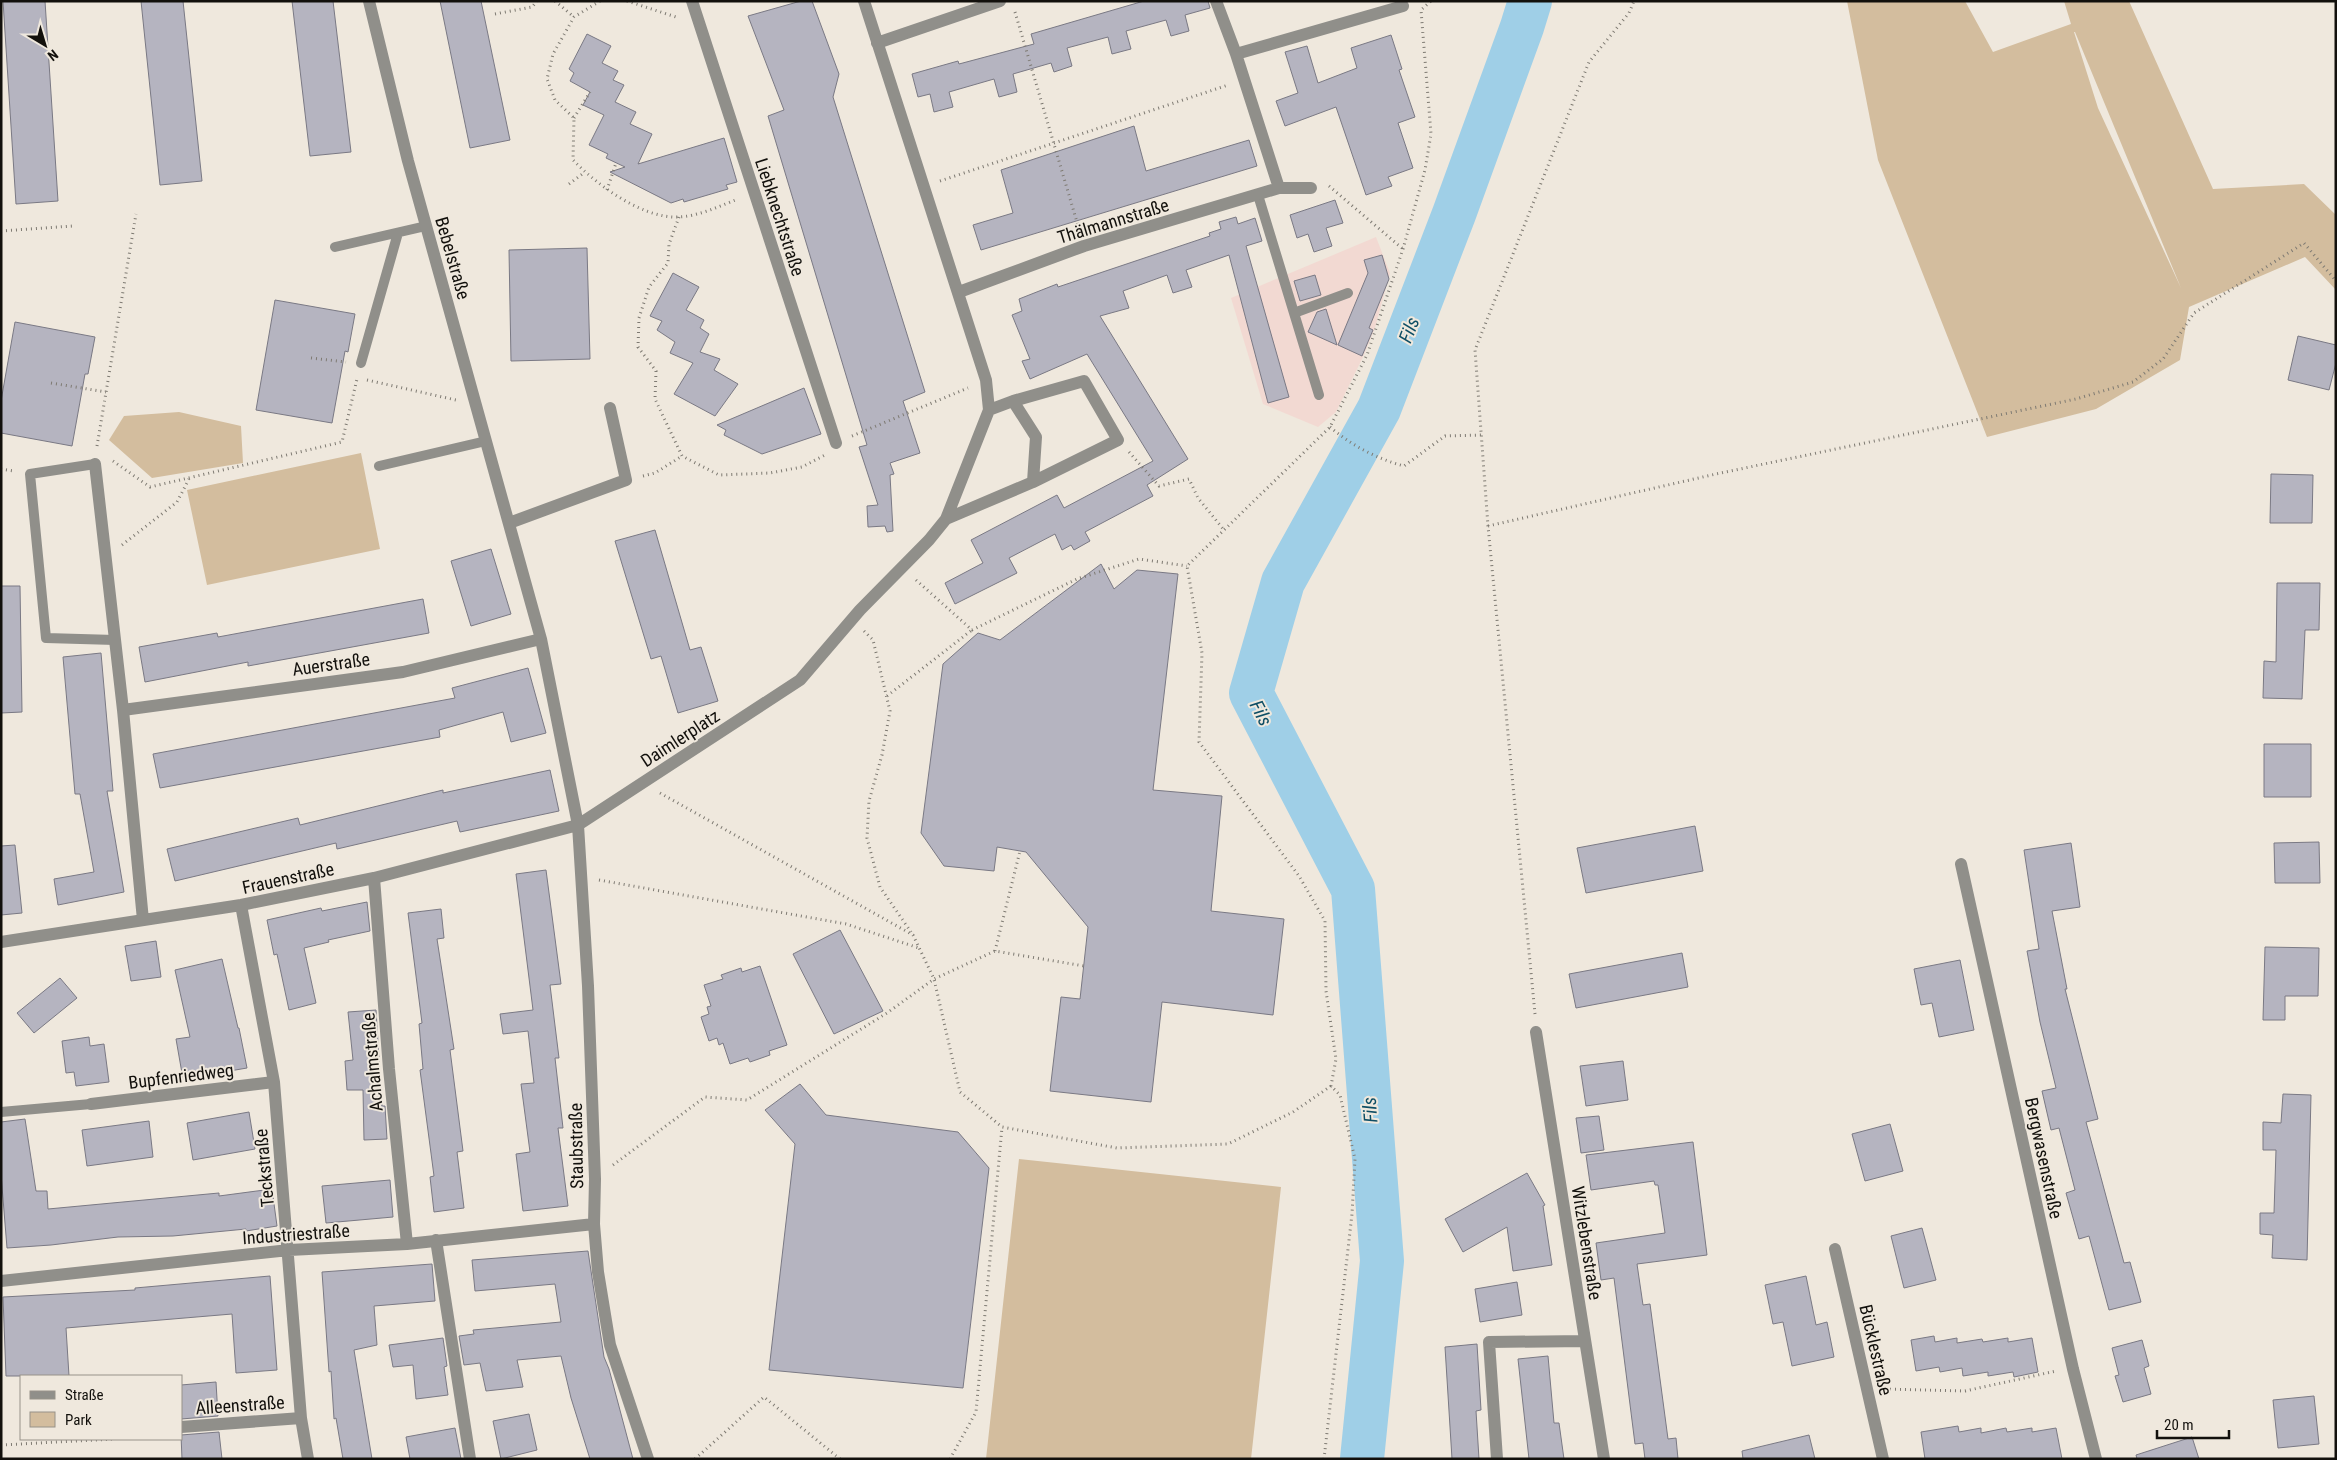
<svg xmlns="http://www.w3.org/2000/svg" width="2337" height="1460" viewBox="0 0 2337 1460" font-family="'Roboto Condensed',sans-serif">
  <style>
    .industrial { fill: #f2d9d2 }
    .green { fill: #d3bd9e; fill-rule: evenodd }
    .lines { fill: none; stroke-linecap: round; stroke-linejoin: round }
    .river { stroke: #9fcfe7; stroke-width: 44 }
    .building { fill: #b5b4c0; stroke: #7a7984 }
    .path { stroke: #7e7a72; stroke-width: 3; stroke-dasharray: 1 4; stroke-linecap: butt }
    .lane { stroke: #908f8a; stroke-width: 10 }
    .street { stroke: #908f8a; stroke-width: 12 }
    .labels { text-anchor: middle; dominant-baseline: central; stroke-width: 4; stroke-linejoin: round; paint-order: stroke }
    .street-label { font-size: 18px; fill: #12100c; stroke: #efe8dd }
    .water-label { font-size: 19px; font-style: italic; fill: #0e4e65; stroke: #efe8dd }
  </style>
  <rect width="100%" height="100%" fill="#efe8dd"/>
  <path class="industrial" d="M 1376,237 L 1390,273 L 1375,328 L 1363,357 L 1336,412 L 1318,427 L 1263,404 L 1231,298 Z"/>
  <path class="green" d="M 1847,1 L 1965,1 L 1993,52 L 2071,24 L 2064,1 L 2129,1 L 2213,189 L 2304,184 L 2336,215 L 2336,290 L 2305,257 L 2189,307 L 2180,360 L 2096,409 L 1987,437 L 1878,160 ZM 2074,32 L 2075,32 L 2181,288 L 2098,108 Z
    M 179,412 L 241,426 L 243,463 L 152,478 L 109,440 L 124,416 Z
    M 361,453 L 380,549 L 207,585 L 187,490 Z
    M 1019,1159 L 1281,1187 L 1251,1459 L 986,1459 Z"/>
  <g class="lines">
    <path class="river" d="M 1362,1459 L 1382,1261 L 1353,889 L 1251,693 L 1283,582 L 1379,409 L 1454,214 L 1522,27 L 1530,1"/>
  </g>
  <path class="building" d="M 3,1 L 45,1 L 58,201 L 16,204 Z
    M 141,1 L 183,1 L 202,181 L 160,185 Z
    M 292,1 L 333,1 L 351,152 L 310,156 Z
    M 440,1 L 481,1 L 510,140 L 470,148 Z
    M 801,1 L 812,1 L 839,74 L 833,97 L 925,392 L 903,401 L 920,453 L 890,463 L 894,474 L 890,475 L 893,531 L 887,532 L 885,526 L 868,527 L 867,506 L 878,505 L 859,447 L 867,445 L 768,116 L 784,110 L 748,16 Z
    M 1144,1 L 1208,1 L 1210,8 L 1185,15 L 1189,31 L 1171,36 L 1166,20 L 1126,31 L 1131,49 L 1112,54 L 1108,37 L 1067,48 L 1072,66 L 1054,72 L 1051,63 L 1013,74 L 1017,92 L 999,97 L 994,79 L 949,92 L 953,107 L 934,112 L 930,94 L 918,97 L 912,74 L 958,61 L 959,64 L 1034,44 L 1031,34 Z
    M 587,34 L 611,46 L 602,63 L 618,71 L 613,80 L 624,85 L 615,102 L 636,112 L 630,124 L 652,134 L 638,164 L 724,138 L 737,182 L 726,185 L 728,189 L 684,202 L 683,199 L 671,203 L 610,172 L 625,167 L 606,158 L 608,154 L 589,145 L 604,115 L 583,105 L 590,92 L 570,81 L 574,73 L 569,69 Z
    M 1391,35 L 1402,69 L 1399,70 L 1415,117 L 1398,123 L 1413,168 L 1388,177 L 1392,186 L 1366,195 L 1336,107 L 1285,126 L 1276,101 L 1298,93 L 1285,52 L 1307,46 L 1318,83 L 1357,68 L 1351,48 Z
    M 1134,126 L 1146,171 L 1249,140 L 1257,166 L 981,250 L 973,225 L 1013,213 L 1001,170 Z
    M 1335,200 L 1343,223 L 1326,228 L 1332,246 L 1314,252 L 1308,234 L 1297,238 L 1290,215 Z
    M 1236,217 L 1238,224 L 1255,218 L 1262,241 L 1246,246 L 1289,397 L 1268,403 L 1229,255 L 1186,270 L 1192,287 L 1173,293 L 1167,275 L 1123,291 L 1129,308 L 1100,316 L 1188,459 L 1147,485 L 1153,496 L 1085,532 L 1090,541 L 1074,550 L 1071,545 L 1062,550 L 1055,534 L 1009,558 L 1017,573 L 955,604 L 945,583 L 983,563 L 971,540 L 1057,495 L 1064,508 L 1153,461 L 1087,354 L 1030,379 L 1022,361 L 1030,359 L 1012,315 L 1022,311 L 1019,299 L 1057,284 L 1058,287 L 1210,236 L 1209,233 L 1221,229 L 1219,222 Z
    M 587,248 L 590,359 L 511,361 L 509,250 Z
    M 1382,255 L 1389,279 L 1369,328 L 1373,330 L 1362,356 L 1338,345 L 1368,273 L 1364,260 Z
    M 673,273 L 699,287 L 686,310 L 704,320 L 700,328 L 709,334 L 700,352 L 720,359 L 714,370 L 738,384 L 715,416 L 674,394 L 693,363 L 670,353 L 675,342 L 657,330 L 662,321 L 650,316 Z
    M 1315,275 L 1321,295 L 1300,301 L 1294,281 Z
    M 275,300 L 355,314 L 348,352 L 345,351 L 332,423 L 256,410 Z
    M 1326,309 L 1337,345 L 1308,332 L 1317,312 Z
    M 15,322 L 95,337 L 88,374 L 85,374 L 72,446 L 1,433 L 1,401 Z
    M 2298,336 L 2336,345 L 2336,363 L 2329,390 L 2288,380 Z
    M 804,388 L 821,434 L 762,454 L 724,435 L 726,430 L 717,425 Z
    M 2271,474 L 2313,475 L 2312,523 L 2270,523 Z
    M 655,530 L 690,650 L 701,647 L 718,701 L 678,713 L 661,656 L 651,659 L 615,541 Z
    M 491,549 L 511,614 L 471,626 L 451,561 Z
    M 1101,564 L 1114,589 L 1137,570 L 1178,574 L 1153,790 L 1222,796 L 1211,911 L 1284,919 L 1273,1015 L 1162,1002 L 1151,1102 L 1050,1091 L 1061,997 L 1080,999 L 1088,927 L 1026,852 L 997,847 L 994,871 L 944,866 L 921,833 L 943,664 L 978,633 L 1000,640 Z
    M 2277,583 L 2320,583 L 2319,630 L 2305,630 L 2302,699 L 2263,698 L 2264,661 L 2276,662 Z
    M 1,586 L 20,586 L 22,712 L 1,713 Z
    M 423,599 L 429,633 L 248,666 L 248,662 L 145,682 L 139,647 L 217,633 L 218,637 Z
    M 101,653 L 113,791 L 107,791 L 124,892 L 58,905 L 54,879 L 94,872 L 80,794 L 75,794 L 63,657 Z
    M 528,668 L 546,733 L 511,742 L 503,712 L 439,730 L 440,737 L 160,788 L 153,754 L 455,698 L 452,688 Z
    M 2264,744 L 2311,744 L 2311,797 L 2264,797 Z
    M 550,770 L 559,811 L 460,832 L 457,821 L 337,849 L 336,843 L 175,881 L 167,849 L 298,818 L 300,825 L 443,790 L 443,793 Z
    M 1695,826 L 1703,871 L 1586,893 L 1577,848 Z
    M 2319,842 L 2320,883 L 2275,883 L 2274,843 Z
    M 2071,843 L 2080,907 L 2052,911 L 2067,989 L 2065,989 L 2098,1119 L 2086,1122 L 2124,1263 L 2130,1262 L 2141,1302 L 2109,1310 L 2089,1236 L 2079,1239 L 2066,1193 L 2075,1190 L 2059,1128 L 2051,1130 L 2042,1091 L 2056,1088 L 2040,1022 L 2027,951 L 2039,949 L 2024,850 Z
    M 15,845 L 22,913 L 1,915 L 1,846 Z
    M 546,870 L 561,984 L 550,985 L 559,1058 L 555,1058 L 563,1128 L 558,1128 L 568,1206 L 523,1211 L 516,1154 L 530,1152 L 521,1084 L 534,1083 L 528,1031 L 503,1034 L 500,1014 L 533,1010 L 516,874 Z
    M 367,902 L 370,931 L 328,940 L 329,942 L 304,948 L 316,1003 L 289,1010 L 277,954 L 274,955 L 267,920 L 321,908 L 322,911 Z
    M 441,909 L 444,938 L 437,939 L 454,1049 L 450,1050 L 463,1151 L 457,1152 L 464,1208 L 434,1212 L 430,1177 L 434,1176 L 420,1070 L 423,1069 L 419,1024 L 422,1023 L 408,913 Z
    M 840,930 L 883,1011 L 834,1034 L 793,954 Z
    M 156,941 L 161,977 L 131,981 L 125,946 Z
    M 2265,947 L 2319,948 L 2318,996 L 2285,996 L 2285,1020 L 2263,1020 Z
    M 1682,953 L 1688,987 L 1576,1008 L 1569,974 Z
    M 222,959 L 238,1028 L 239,1028 L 247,1068 L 183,1079 L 176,1039 L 190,1037 L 175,970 Z
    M 1960,960 L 1974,1030 L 1939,1037 L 1932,1003 L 1921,1005 L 1914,969 Z
    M 760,966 L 787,1045 L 769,1051 L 770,1055 L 750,1062 L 748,1058 L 730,1064 L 723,1043 L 719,1045 L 717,1038 L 709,1041 L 701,1017 L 709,1014 L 707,1007 L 711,1006 L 704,985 L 723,979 L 721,975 L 741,968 L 742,972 Z
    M 60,978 L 77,998 L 34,1033 L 17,1013 Z
    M 376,1010 L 382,1106 L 385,1106 L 387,1139 L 364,1140 L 363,1090 L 347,1090 L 345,1061 L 353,1060 L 348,1012 Z
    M 89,1037 L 90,1046 L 104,1044 L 109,1082 L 76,1086 L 74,1072 L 66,1073 L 62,1041 Z
    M 1623,1061 L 1628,1100 L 1586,1106 L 1580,1066 Z
    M 800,1084 L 826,1115 L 958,1132 L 989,1168 L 963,1388 L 769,1370 L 795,1144 L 765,1110 Z
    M 2283,1094 L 2311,1095 L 2307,1260 L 2272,1258 L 2273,1235 L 2260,1234 L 2260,1213 L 2274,1213 L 2276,1150 L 2263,1150 L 2263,1122 L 2281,1123 Z
    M 249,1112 L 255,1149 L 193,1160 L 187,1123 Z
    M 1599,1116 L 1604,1150 L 1581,1153 L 1576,1118 Z
    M 25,1119 L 36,1191 L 47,1191 L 48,1209 L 219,1193 L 219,1196 L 272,1189 L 277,1226 L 246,1231 L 246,1229 L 173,1236 L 118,1237 L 51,1245 L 7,1248 L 1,1174 L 1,1122 Z
    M 149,1121 L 153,1157 L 87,1166 L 82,1130 Z
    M 1890,1124 L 1903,1171 L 1865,1181 L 1852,1134 Z
    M 1693,1142 L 1707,1255 L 1637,1264 L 1643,1305 L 1650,1304 L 1668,1439 L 1676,1438 L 1678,1459 L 1645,1459 L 1643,1443 L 1635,1444 L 1614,1278 L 1601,1280 L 1596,1243 L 1665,1233 L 1658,1185 L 1655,1185 L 1654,1181 L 1591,1190 L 1586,1155 Z
    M 1527,1173 L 1545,1205 L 1543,1206 L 1552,1265 L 1513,1271 L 1507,1227 L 1463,1252 L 1445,1219 Z
    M 390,1180 L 393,1217 L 326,1223 L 322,1186 Z
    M 1922,1228 L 1936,1280 L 1904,1288 L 1891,1236 Z
    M 588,1251 L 604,1357 L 609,1369 L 633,1459 L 590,1459 L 571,1398 L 561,1356 L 517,1360 L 523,1387 L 486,1391 L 480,1363 L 464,1365 L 459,1336 L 474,1334 L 473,1330 L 561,1322 L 555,1284 L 475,1291 L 472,1260 Z
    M 432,1264 L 435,1301 L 374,1306 L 377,1345 L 354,1350 L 372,1459 L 343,1459 L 336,1418 L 334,1419 L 331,1371 L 329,1372 L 322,1272 Z
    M 270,1276 L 277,1370 L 236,1373 L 232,1314 L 66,1328 L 69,1376 L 6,1376 L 3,1297 L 135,1290 L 135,1288 Z
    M 1806,1276 L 1816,1325 L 1827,1322 L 1834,1357 L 1792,1366 L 1783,1322 L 1773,1324 L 1765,1285 Z
    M 1517,1282 L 1522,1315 L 1480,1322 L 1475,1289 Z
    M 1934,1336 L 1935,1342 L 1957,1338 L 1957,1343 L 1982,1339 L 1983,1342 L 2008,1338 L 2008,1342 L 2032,1338 L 2038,1372 L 2014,1377 L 2013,1372 L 1988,1376 L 1988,1372 L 1963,1376 L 1962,1368 L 1940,1372 L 1939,1367 L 1916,1371 L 1911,1340 Z
    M 443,1338 L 447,1366 L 444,1367 L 448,1395 L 416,1399 L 413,1365 L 393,1367 L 389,1345 Z
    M 2142,1340 L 2149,1366 L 2144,1368 L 2151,1394 L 2123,1402 L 2115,1376 L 2119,1375 L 2112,1348 Z
    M 1477,1344 L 1481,1410 L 1476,1411 L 1479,1459 L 1452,1459 L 1445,1347 Z
    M 1548,1356 L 1554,1423 L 1559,1423 L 1564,1459 L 1529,1459 L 1518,1359 Z
    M 216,1382 L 218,1416 L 181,1419 L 181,1385 Z
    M 2314,1396 L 2319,1444 L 2278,1448 L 2273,1400 Z
    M 529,1414 L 537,1450 L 501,1459 L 493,1421 Z
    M 1958,1426 L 1959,1432 L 1981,1428 L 1981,1433 L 2006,1428 L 2007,1432 L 2032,1428 L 2032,1432 L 2056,1428 L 2062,1459 L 1925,1459 L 1921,1432 Z
    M 455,1428 L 461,1459 L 410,1459 L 406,1437 Z
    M 219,1432 L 222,1459 L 182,1459 L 181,1435 Z
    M 1809,1435 L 1815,1459 L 1743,1459 L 1742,1451 Z
    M 2192,1437 L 2199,1459 L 2137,1459 L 2136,1455 Z"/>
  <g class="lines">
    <path class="path" d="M 555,1 L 574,17
      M 600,1 L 574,17 L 553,54 L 547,79 L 555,100 L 574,118 L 573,160 C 597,185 643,219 679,217 C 699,216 720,206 738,199
      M 627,1 L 679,18
      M 1015,12 L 1079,229
      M 495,14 L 532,7 L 537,1
      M 574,118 L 590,92
      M 940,181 L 1228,85
      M 569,184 L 585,172
      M 1329,186 L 1403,249
      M 607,190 L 616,163
      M 679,217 L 669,244 L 668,263 L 649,287 L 639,318 L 638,347 L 656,371 L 655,399 L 682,456 L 719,475 L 770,473 L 802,467 L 825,455
      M 1,231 L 73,226
      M 311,358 L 346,362
      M 367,380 L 456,400
      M 51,383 L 106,392
      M 1330,427 C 1351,445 1377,459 1404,466 L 1445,436 L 1481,435
      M 852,436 L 968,388
      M 97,446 L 136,214
      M 1129,452 L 1159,486 L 1189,479 L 1198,498 L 1224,530
      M 113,461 L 150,487 L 342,442 L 357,379
      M 1,469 L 14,471
      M 643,476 L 655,473 L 682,456
      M 1488,526 L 1716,474 L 2076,399 L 2133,382 L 2163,359 L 2194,313 L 2304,243 L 2336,281
      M 122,545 L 177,502 L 189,479
      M 916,580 L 972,630 L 1077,579 L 1139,559 L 1187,566
      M 864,631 L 873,640 L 890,711 L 882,755 L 869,801 L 867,838 L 880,887 L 911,932
      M 887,696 L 972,630
      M 660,793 L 913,935 L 934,979 L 960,1092 L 1002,1127 L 1117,1148 L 1228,1144 L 1293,1112 L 1331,1086
      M 599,880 L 846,924 L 919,948
      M 995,951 L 1020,851
      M 1535,1014 L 1488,526 L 1475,350 L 1589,62 L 1629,13 L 1634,1
      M 613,1165 L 705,1097 L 747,1100 L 887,1013 L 934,979 L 995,951 L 1084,966
      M 1885,1389 L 1965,1391 L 2056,1371
      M 1,1445 L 114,1439
      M 695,1459 L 764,1397 L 840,1459
      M 950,1459 L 976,1412 L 1002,1127
      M 1324,1459 L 1352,1214 L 1355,1159 L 1340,1095 L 1331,1086 L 1336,1059 L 1326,991 L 1325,921 L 1299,876 L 1199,742 L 1202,653 L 1187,566 L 1330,427 L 1367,355 L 1403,249 L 1425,170 L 1431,134 L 1421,10 L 1431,1"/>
    <path class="lane" d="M 1258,195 L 1319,395
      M 335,247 L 426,226
      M 1294,313 L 1348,293
      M 361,363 L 398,233
      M 95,464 L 30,474 L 46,638 L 115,640
      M 379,466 L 486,441
      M 1,1112 L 91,1104"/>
    <path class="street" d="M 369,1 L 408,161 L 541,639 L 578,825 L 588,986 L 595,1179 L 594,1224 L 598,1272 L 610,1345 L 648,1459
      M 692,1 L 836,443
      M 1216,1 L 1236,54 L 1279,188 L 1311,188
      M 877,43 L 1000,1
      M 1236,54 L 1403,6
      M 959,292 L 1084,246 L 1279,188
      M 1013,401 L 1084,381 L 1118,440 L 1033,482
      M 95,464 L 123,710
      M 946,519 L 1033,482 L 1036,437 L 1013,401 L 989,410
      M 509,523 L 626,480 L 610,408
      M 1961,864 L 2073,1369 L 2096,1459
      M 374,878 L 389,1069 L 407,1244
      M 241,905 L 274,1082 L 301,1418 L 308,1459
      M 143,920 L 123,710 L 403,672 L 541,639
      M 1,942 L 241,905 L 374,878 L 578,825 L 800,680 L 860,610 L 929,540 L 946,519 L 989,410 L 986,380 L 864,1
      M 1536,1032 L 1604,1459
      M 91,1104 L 274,1082
      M 436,1240 L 470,1459
      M 1835,1249 L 1883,1459
      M 1,1281 L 289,1250 L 407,1244 L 594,1224
      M 181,1427 L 301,1418
      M 1497,1459 L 1489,1342 L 1585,1341"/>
  </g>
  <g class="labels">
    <g class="street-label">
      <text transform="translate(780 217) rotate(72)">Liebknechtstraße</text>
      <text transform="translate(1113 221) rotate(-17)">Thälmannstraße</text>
      <text transform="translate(453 258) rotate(74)">Bebelstraße</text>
      <text transform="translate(331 664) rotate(-8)">Auerstraße</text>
      <text transform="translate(680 738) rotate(-33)">Daimlerplatz</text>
      <text transform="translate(288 878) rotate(-12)">Frauenstraße</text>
      <text transform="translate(372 1062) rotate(-95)">Achalmstraße</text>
      <text transform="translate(181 1076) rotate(-7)">Bupfenriedweg</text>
      <text transform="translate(576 1146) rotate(-91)">Staubstraße</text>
      <text transform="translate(2044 1158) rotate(78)">Bergwasenstraße</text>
      <text transform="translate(264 1168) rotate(-95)">Teckstraße</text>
      <text transform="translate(296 1234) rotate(-4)">Industriestraße</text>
      <text transform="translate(1587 1243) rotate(81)">Witzlebenstraße</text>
      <text transform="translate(1876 1350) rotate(77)">Bücklestraße</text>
      <text transform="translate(240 1405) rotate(-4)">Alleenstraße</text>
    </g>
    <g class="water-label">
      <text transform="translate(1409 330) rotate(-69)">Fils</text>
      <text transform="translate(1261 713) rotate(63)">Fils</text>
      <text transform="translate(1370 1110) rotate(-94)">Fils</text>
    </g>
  </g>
  <rect width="2337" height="1460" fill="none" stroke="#12100c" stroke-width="5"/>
  <rect x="20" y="1375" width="162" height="65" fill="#efe8dd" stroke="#979289"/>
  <rect x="30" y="1391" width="25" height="8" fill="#908f8a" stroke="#979289"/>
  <text x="65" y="1400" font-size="15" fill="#12100c">Straße</text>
  <rect x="30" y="1412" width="25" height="15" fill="#d3bd9e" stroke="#979289"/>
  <text x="65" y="1425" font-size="15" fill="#12100c">Park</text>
  <g transform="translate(45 45) rotate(142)" stroke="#efe8dd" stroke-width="4" paint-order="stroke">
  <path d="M0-4L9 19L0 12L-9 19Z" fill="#12100c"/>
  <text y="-8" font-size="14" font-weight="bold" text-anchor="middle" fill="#12100c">N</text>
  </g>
  <path d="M2157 1430v8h72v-8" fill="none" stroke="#12100c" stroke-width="2.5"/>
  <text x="2164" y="1430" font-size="15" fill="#12100c" stroke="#efe8dd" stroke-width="4" paint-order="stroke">20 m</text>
</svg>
